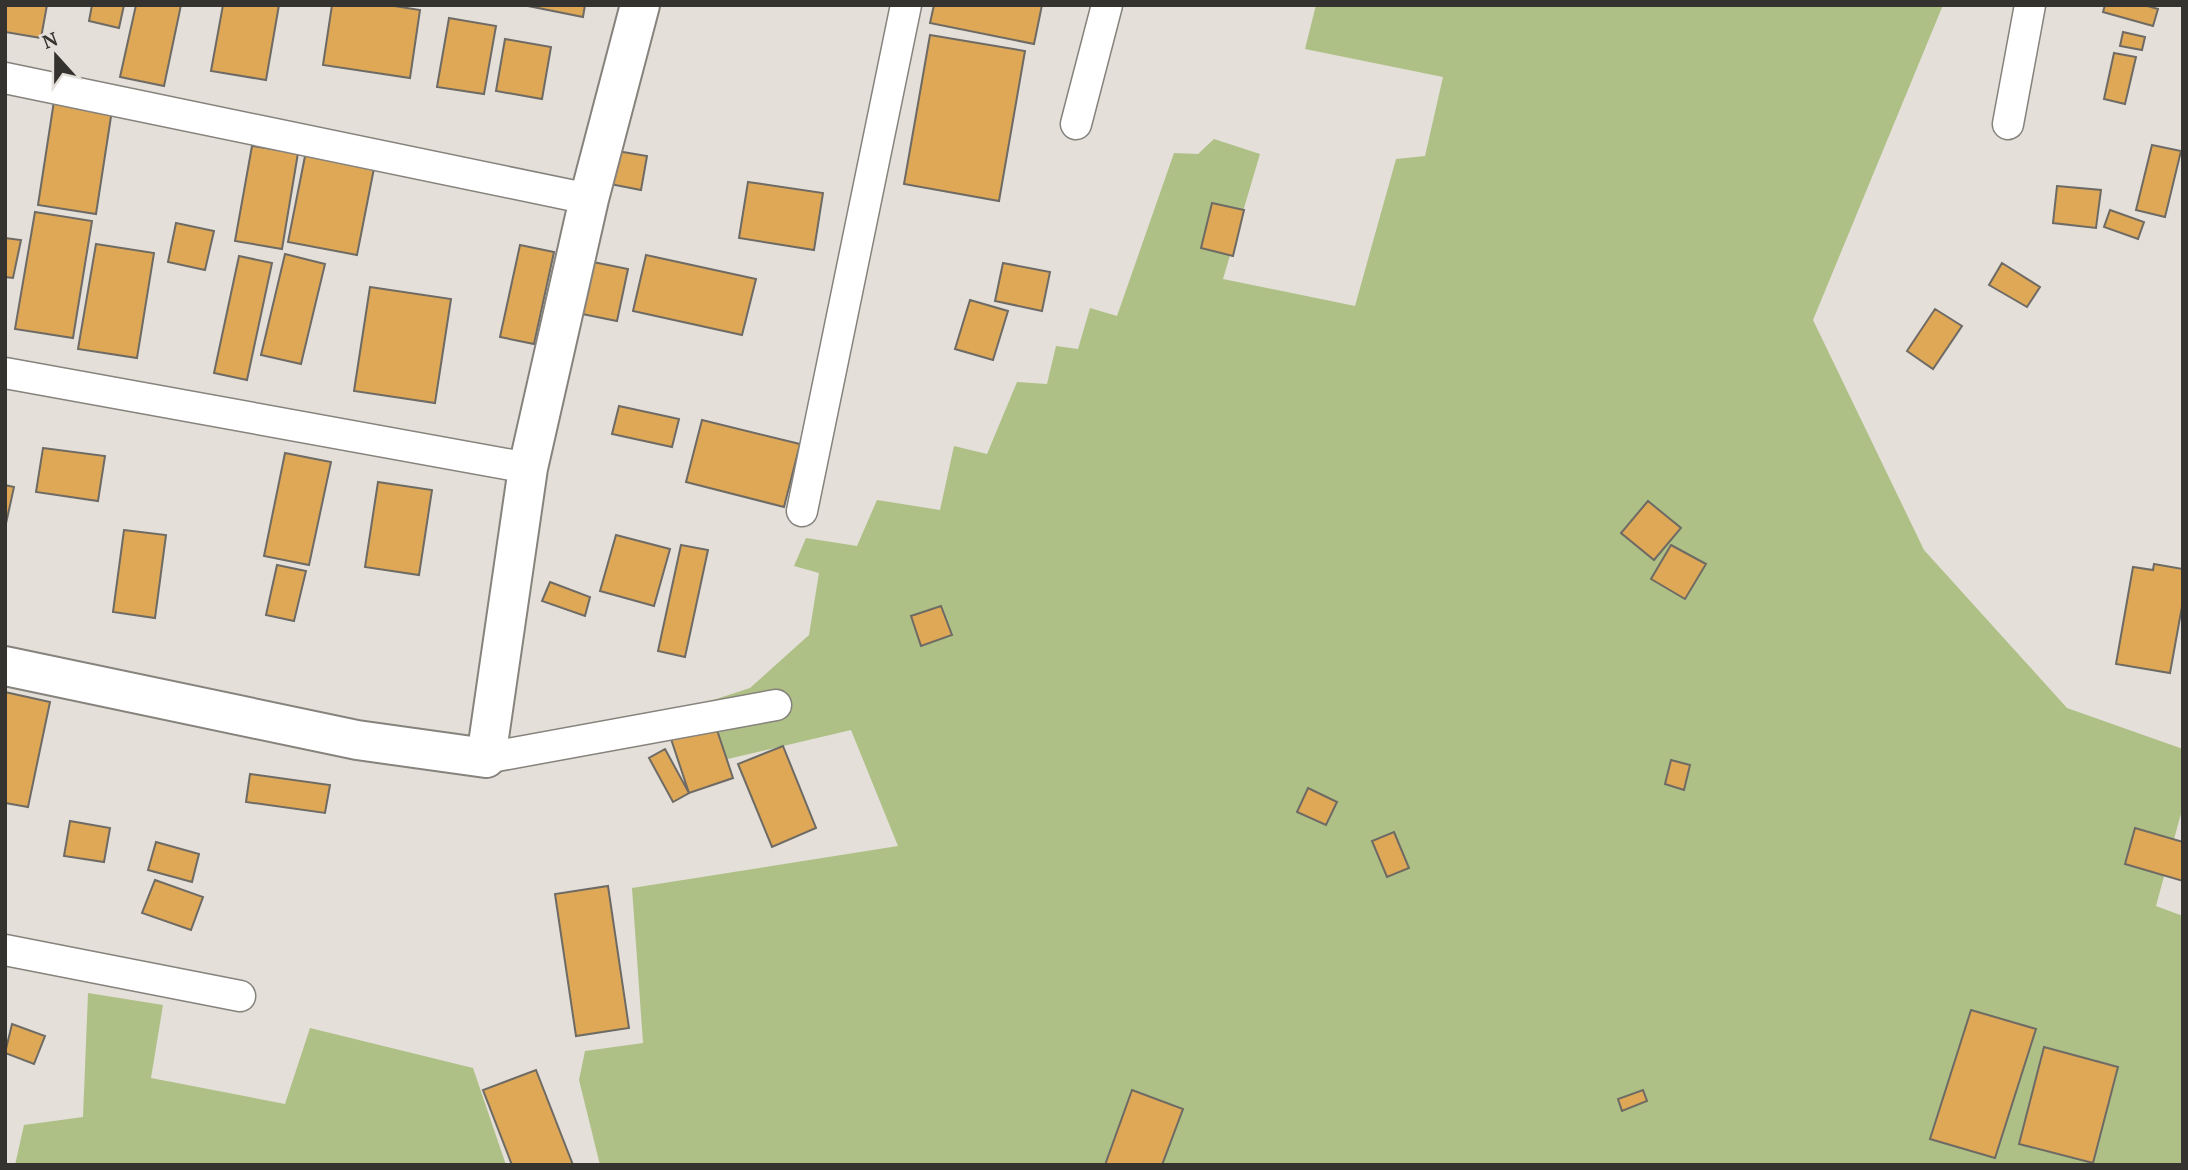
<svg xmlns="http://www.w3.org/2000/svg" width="2188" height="1170" viewBox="0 0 2188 1170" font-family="'PT Serif',serif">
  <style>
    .green { fill: #aec086 }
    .building { fill: #dea857; stroke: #6e6a64; stroke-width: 2 }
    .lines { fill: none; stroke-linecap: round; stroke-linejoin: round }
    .minor-casing { stroke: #86827c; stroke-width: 33 }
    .tertiary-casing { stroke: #86827c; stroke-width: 42 }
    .minor { stroke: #fff; stroke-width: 30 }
    .tertiary { stroke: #fff; stroke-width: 38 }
  </style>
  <rect width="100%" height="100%" fill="#e4dfd9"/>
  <path class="green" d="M 1316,5 L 1943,5 L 1813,320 L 1924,550 L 2067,708 L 2183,749 L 2183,806 L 2156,906 L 2183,916 L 2183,1165 L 600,1165 L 579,1080 L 585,1051 L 643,1043 L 632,888 L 898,846 L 851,730 L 702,765 L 701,704 L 750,688 L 809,635 L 819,573 L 794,566 L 806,538 L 857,546 L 877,500 L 940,510 L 954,446 L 987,454 L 1017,382 L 1047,384 L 1056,346 L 1078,349 L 1090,308 L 1117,316 L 1174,153 L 1198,154 L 1214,139 L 1260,154 L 1223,279 L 1355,306 L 1396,159 L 1425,156 L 1443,77 L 1305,49 Z
    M 88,993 L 163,1005 L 151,1078 L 285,1104 L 310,1028 L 473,1068 L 506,1165 L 15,1165 L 24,1125 L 83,1117 Z"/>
  <path class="building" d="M 5,5 L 47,5 L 41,38 L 5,32 Z
    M 92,5 L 124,5 L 119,28 L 89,21 Z
    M 136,5 L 181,5 L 164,86 L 120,77 Z
    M 223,5 L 279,5 L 266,80 L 211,71 Z
    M 332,5 L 388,5 L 420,10 L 410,78 L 323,65 Z
    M 523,5 L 585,5 L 583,17 Z
    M 934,5 L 1042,5 L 1034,44 L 930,23 Z
    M 2105,5 L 2144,5 L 2158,9 L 2153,26 L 2103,12 Z
    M 449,18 L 496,26 L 484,94 L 437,87 Z
    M 2123,32 L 2145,37 L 2142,50 L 2120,46 Z
    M 930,35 L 1025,51 L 999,201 L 904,184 Z
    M 505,39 L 551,47 L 542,99 L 496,91 Z
    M 2114,53 L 2136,57 L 2125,104 L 2104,99 Z
    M 54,101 L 112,110 L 96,214 L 38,205 Z
    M 2152,145 L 2181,151 L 2165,217 L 2136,210 Z
    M 252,146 L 298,153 L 282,249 L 235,241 Z
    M 307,146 L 376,158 L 357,255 L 288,242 Z
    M 617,151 L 647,156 L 641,190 L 610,184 Z
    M 748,182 L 823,193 L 814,250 L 739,238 Z
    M 2057,186 L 2101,190 L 2096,228 L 2053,223 Z
    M 1212,203 L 1244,210 L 1233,256 L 1201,248 Z
    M 2110,210 L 2144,222 L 2138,239 L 2104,227 Z
    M 35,212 L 92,221 L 73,338 L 15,329 Z
    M 176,223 L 214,231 L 205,270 L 168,262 Z
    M 5,238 L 21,240 L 13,278 L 5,277 Z
    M 96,244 L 154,253 L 137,358 L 78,349 Z
    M 520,245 L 554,252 L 534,344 L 500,337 Z
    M 285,254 L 325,264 L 301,364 L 261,355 Z
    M 646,255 L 756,279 L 742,335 L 633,311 Z
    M 239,256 L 272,263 L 247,380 L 214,373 Z
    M 593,262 L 628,269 L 617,321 L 582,314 Z
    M 1003,263 L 1050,272 L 1042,311 L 995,301 Z
    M 2002,263 L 2040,287 L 2027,307 L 1989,285 Z
    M 370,287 L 451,299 L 435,403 L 354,391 Z
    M 970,300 L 1008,311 L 993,360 L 955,349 Z
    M 1935,309 L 1962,326 L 1933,369 L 1907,351 Z
    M 619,406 L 679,419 L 672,447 L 612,434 Z
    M 702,420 L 800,444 L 784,507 L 686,482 Z
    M 43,448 L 105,456 L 98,501 L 36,492 Z
    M 285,453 L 331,462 L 309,565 L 264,556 Z
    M 378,482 L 432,490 L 419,575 L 365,567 Z
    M 5,485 L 14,487 L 5,528 Z
    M 1648,501 L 1681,528 L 1654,560 L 1621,533 Z
    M 124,530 L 166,535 L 155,618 L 113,612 Z
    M 616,535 L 670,549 L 654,606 L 600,591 Z
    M 681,545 L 708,550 L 685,657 L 658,651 Z
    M 1671,545 L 1706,564 L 1685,599 L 1651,579 Z
    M 2154,564 L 2183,569 L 2183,601 L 2170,673 L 2116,664 L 2133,567 L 2153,570 Z
    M 277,565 L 306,571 L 294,621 L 266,615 Z
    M 550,582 L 590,597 L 585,616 L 542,601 Z
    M 941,606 L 952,635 L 921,646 L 911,616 Z
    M 5,692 L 50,702 L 28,807 L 5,803 Z
    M 715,724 L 733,778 L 689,793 L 671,739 Z
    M 783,746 L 816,828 L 772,847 L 738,764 Z
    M 665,749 L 689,793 L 673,802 L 649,758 Z
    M 1671,760 L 1690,765 L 1684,790 L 1665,784 Z
    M 250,774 L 330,785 L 325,813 L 246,802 Z
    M 1308,788 L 1337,802 L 1326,825 L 1297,812 Z
    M 70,821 L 110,828 L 104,862 L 64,856 Z
    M 2135,828 L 2183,842 L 2183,881 L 2125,864 Z
    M 1394,832 L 1409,868 L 1387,877 L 1372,841 Z
    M 156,842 L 199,854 L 192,882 L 148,870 Z
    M 155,880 L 203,897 L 191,930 L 142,913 Z
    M 608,886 L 629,1028 L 576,1036 L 555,894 Z
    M 1971,1010 L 2036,1029 L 1995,1158 L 1930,1139 Z
    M 12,1024 L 45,1036 L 34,1064 L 5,1053 Z
    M 2044,1047 L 2118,1067 L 2093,1163 L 2019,1144 Z
    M 536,1070 L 573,1165 L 512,1165 L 483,1090 Z
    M 1132,1090 L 1183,1109 L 1162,1165 L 1105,1165 Z
    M 1643,1090 L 1647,1101 L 1622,1111 L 1618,1099 Z"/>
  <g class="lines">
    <defs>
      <path id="minor" d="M 5,78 L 589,199
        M 1076,124 L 1107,5
        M 2008,124 L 2030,5
        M 5,373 L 528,468
        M 802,511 L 906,5
        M 486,758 L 776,705
        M 5,950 L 240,996"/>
      <path id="tertiary" d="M 5,666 L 357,740 L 486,758 L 528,468 L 589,199 L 640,5"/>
    </defs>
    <use href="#minor" class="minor-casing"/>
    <use href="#tertiary" class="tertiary-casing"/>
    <use href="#minor" class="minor"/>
    <use href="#tertiary" class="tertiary"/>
  </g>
  <rect width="2188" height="1170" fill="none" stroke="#353330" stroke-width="14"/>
  <g transform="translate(56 56) rotate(339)" stroke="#e4dfd9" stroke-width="5" paint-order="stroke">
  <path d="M0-5L12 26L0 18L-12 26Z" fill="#353330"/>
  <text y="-10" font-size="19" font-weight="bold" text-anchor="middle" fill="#353330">N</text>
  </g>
</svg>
